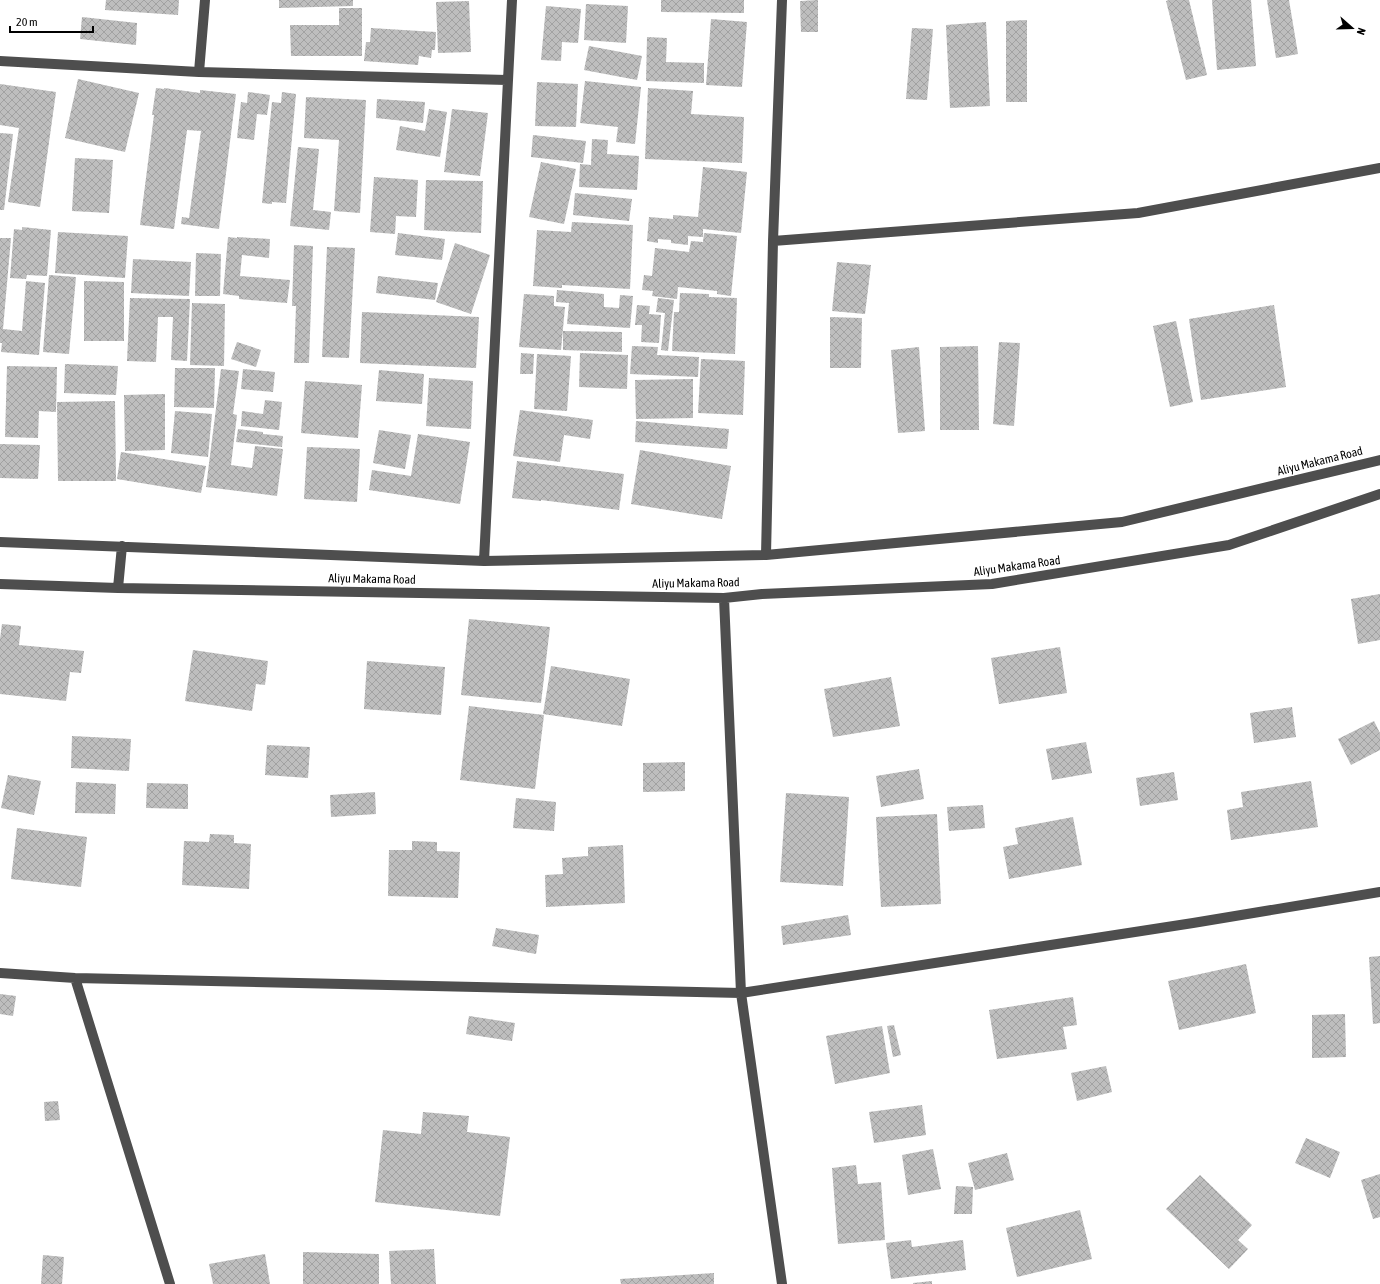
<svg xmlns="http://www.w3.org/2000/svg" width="1380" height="1284" viewBox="0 0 1380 1284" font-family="'Asap Condensed',sans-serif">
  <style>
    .building { fill: url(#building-cross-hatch) }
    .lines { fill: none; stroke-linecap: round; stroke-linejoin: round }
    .minor { stroke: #4e4e4e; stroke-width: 10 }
    .labels { text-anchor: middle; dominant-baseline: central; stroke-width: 3; stroke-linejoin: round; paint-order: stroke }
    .street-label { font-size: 12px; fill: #000; stroke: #fff }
  </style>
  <defs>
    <pattern id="building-cross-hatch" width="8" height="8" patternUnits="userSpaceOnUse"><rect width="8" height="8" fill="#bebebe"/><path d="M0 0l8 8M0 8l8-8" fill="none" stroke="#a2a2a2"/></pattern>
  </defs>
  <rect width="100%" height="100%" fill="#fff"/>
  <path class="building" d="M 106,0 L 179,0 L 178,15 L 105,10 Z
    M 279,0 L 353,0 L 353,6 L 279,8 Z
    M 661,0 L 744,0 L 744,13 L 661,12 Z
    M 818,0 L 818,32 L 801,32 L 800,1 Z
    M 1169,0 L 1189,0 L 1207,75 L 1186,80 L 1166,1 Z
    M 1212,0 L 1251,0 L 1256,66 L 1217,70 Z
    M 1267,0 L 1289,0 L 1298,54 L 1276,58 Z
    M 469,1 L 471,52 L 438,53 L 436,2 Z
    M 586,4 L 628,6 L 626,43 L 584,40 Z
    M 546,6 L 581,9 L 578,43 L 562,42 L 561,61 L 541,60 Z
    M 339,8 L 362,8 L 362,56 L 291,56 L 290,25 L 339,25 Z
    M 82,17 L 137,23 L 136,45 L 80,39 Z
    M 711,19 L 747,22 L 742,87 L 706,85 Z
    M 1027,20 L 1027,102 L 1006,102 L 1006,21 Z
    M 986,22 L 990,106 L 950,108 L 946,25 Z
    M 371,28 L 436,32 L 435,50 L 432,50 L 431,58 L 419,56 L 418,65 L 364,61 L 366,42 L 370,42 Z
    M 912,28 L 933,29 L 927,100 L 906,99 Z
    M 647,37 L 667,38 L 666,62 L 704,63 L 704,83 L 646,81 Z
    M 589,46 L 642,56 L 637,80 L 584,70 Z
    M 78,79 L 139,93 L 125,152 L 65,138 Z
    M 585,81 L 641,87 L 635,144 L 616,142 L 618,127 L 580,123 Z
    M 537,82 L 578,84 L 576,127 L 535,126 Z
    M 0,84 L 56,92 L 40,207 L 8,202 L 19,128 L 0,125 Z
    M 156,88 L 164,89 L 164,88 L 200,93 L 200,90 L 236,94 L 219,229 L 181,224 L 182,217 L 189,218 L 201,131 L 187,130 L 174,229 L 140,225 L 154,115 L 152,115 Z
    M 648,88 L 693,91 L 691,114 L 744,117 L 742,163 L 645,159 Z
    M 248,92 L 270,95 L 267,115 L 257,114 L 254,140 L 237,138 L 241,102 L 247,103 Z
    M 282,92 L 296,94 L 286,203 L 272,202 L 272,204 L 262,203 L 272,102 L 281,103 Z
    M 306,97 L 366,100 L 360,213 L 334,211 L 339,140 L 304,138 Z
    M 377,99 L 425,102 L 423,123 L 376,118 Z
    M 429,109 L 447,112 L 440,157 L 396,150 L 400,126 L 425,131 Z
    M 452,109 L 488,113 L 480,176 L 444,172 Z
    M 0,133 L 13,134 L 4,210 L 0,210 Z
    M 533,135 L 586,141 L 583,163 L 531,157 Z
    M 592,139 L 608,140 L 607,154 L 639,156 L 637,190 L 579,187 L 580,164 L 591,165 Z
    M 298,147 L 319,149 L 313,210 L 331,212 L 329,230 L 290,226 Z
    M 75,158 L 113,160 L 109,213 L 72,211 Z
    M 541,162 L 576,169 L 564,224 L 529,217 Z
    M 703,167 L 747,172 L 741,233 L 703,229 L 703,237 L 688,236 L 688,245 L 671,243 L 671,240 L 658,239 L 658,243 L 647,241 L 649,217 L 673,219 L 673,215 L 698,217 Z
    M 374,177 L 418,180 L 416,217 L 396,216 L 395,234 L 370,232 Z
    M 426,180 L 483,181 L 481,233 L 424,230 Z
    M 575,193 L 632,199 L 629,221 L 573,215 Z
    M 572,222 L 633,225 L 630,289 L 562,285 L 562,288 L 533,286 L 537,230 L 571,232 Z
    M 22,227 L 51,230 L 47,276 L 27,275 L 26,279 L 10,278 L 14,229 L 22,230 Z
    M 58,232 L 128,236 L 125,278 L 55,273 Z
    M 398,233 L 445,239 L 442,260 L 395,255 Z
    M 704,233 L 737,236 L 731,296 L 717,294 L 717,291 L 678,287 L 677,299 L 652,296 L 653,291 L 642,290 L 644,275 L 652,276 L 655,248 L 689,252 L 691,241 L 703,242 Z
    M 228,237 L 237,238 L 237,237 L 270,239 L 269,258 L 242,255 L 240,276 L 290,280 L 287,303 L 239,299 L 239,296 L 223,294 Z
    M 0,238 L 11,238 L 3,329 L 22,331 L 26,281 L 45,283 L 39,355 L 1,352 L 2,343 L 0,343 Z
    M 455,243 L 490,255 L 471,314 L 436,302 Z
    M 294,245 L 313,246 L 309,363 L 294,363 L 296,306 L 292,306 Z
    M 327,247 L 355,248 L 349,358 L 322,357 Z
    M 196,253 L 221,254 L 220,296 L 195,296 Z
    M 133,259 L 191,262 L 189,296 L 131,293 Z
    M 837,262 L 871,265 L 865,314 L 832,311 Z
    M 49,275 L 76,277 L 69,354 L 43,352 Z
    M 378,276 L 438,283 L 435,300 L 376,293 Z
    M 84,281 L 124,282 L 124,341 L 84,341 Z
    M 557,290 L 604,294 L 604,307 L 619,308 L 620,295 L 633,296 L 630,328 L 567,324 L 569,303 L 556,302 Z
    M 680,293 L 709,294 L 709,297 L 737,298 L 735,354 L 672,351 L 674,312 L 679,312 Z
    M 524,294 L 554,296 L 554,306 L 565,307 L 561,350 L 519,347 Z
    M 130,298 L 190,299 L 187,361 L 171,360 L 173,317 L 158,317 L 156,362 L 127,361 Z
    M 658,298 L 674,300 L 668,351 L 661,350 L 665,313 L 656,312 Z
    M 192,303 L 225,304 L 224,366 L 190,365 Z
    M 637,305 L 650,306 L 649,314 L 661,315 L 659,343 L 641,342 L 642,325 L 635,325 Z
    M 1274,305 L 1286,387 L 1201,400 L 1189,319 Z
    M 362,312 L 479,317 L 476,368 L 360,363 Z
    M 830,317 L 862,318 L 861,368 L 830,368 Z
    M 1176,321 L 1193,402 L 1170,407 L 1153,326 Z
    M 563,331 L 622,332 L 622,352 L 563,350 Z
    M 237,342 L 261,350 L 256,367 L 231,359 Z
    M 999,342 L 1020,343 L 1014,426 L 993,424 Z
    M 632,346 L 658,347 L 657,355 L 699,357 L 698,377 L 630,374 Z
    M 978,346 L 979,430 L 940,430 L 940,347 Z
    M 919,347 L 925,431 L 898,433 L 891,350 Z
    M 521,353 L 534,354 L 533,374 L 520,374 Z
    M 580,353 L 628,355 L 627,389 L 579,387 Z
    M 537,354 L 571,356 L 567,411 L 534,409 Z
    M 701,359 L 745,361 L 743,415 L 698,413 Z
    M 65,364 L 118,366 L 116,395 L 64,393 Z
    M 7,366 L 57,367 L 56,412 L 39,411 L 38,438 L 5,437 Z
    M 175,368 L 215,368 L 214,408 L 174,407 Z
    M 221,369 L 239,371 L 233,414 L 237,415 L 231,465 L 252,468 L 255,446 L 283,449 L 277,496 L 206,487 Z
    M 243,369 L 275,372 L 273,392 L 241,389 Z
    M 379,370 L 424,374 L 422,404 L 376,401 Z
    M 429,378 L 473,381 L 471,429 L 426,426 Z
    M 693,379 L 693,418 L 636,419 L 635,380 Z
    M 305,381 L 362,385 L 358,438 L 301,433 Z
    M 165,394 L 165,450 L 125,451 L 124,395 Z
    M 265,400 L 282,402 L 279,430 L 241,426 L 242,411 L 263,414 Z
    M 115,401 L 116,481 L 58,481 L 57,402 Z
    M 520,410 L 593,420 L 590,439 L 564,435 L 560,462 L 513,456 Z
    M 175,411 L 212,414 L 208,457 L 171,453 Z
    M 636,421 L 729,429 L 727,449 L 635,442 Z
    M 238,429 L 263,432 L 263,434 L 283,436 L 282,447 L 236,442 Z
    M 379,430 L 411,435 L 405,469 L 373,463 Z
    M 418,434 L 470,442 L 460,504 L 369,490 L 372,470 L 411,476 Z
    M 0,444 L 40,445 L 38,479 L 0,478 Z
    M 307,447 L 360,449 L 357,502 L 304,499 Z
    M 640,450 L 731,466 L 722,519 L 631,504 Z
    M 121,452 L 206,466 L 201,493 L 117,479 Z
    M 517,461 L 624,474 L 619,510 L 541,500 L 541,501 L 512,498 Z
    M 1380,594 L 1380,640 L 1358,644 L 1351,599 Z
    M 469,619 L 550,627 L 541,703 L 461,695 Z
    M 2,624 L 21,626 L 19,645 L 84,651 L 81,673 L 70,672 L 66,701 L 0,694 L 0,639 Z
    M 1060,647 L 1067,693 L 999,704 L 991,658 Z
    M 193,650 L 268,661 L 265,685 L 256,684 L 252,711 L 185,701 Z
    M 367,661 L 445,667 L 441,715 L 364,709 Z
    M 551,666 L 630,679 L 622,726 L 543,714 Z
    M 891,677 L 900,726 L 833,737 L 824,689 Z
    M 469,706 L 544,715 L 535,789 L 460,780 Z
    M 1292,707 L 1296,737 L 1254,743 L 1250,713 Z
    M 1374,721 L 1380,733 L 1380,750 L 1351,765 L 1338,739 Z
    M 72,736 L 131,739 L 129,771 L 71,768 Z
    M 1086,742 L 1092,773 L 1052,780 L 1046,749 Z
    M 267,745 L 310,747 L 308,778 L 265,775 Z
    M 685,762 L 685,791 L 643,792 L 643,763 Z
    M 919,769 L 924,799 L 881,807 L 876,776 Z
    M 1174,772 L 1178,800 L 1140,806 L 1136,778 Z
    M 8,775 L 41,781 L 34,815 L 1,808 Z
    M 1311,781 L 1318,827 L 1231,840 L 1227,810 L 1243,807 L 1241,792 Z
    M 76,782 L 116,784 L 115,814 L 75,813 Z
    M 147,783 L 188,784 L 188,809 L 146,808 Z
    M 375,792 L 376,814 L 331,817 L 330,795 Z
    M 786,793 L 849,797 L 843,886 L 780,882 Z
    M 516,798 L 556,802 L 554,831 L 513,828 Z
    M 983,805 L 985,828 L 949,831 L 947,807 Z
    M 937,814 L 941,904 L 881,907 L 876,817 Z
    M 1073,817 L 1082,865 L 1009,879 L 1003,847 L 1018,844 L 1015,828 Z
    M 17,828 L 87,837 L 81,887 L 11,879 Z
    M 210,834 L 234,835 L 234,843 L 251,844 L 249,889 L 182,885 L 184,841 L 209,842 Z
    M 412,841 L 437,842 L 437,851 L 460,852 L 458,898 L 388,896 L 389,850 L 412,850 Z
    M 623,845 L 625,903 L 546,907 L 545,875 L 563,874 L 562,858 L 588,856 L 588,847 Z
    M 848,915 L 851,935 L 783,945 L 781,926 Z
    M 496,928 L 539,935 L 536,954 L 492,946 Z
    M 1380,956 L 1380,1023 L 1373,1024 L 1369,957 Z
    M 1246,964 L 1256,1013 L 1179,1030 L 1168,981 Z
    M 0,994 L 16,996 L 13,1016 L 0,1014 Z
    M 1073,997 L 1077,1025 L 1063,1027 L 1067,1049 L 997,1059 L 989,1010 Z
    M 1345,1014 L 1346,1057 L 1312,1058 L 1312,1015 Z
    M 469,1016 L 515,1023 L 512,1041 L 466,1034 Z
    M 894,1025 L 901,1055 L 893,1057 L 887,1026 Z
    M 882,1026 L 890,1073 L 835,1084 L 826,1036 Z
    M 1106,1066 L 1112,1092 L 1077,1101 L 1071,1073 Z
    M 58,1101 L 60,1120 L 45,1121 L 44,1102 Z
    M 922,1105 L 926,1135 L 874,1143 L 869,1112 Z
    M 423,1112 L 469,1116 L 467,1132 L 510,1137 L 500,1216 L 375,1202 L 383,1130 L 421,1134 Z
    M 1306,1138 L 1340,1152 L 1330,1178 L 1295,1163 Z
    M 933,1149 L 941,1189 L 908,1195 L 902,1155 Z
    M 1007,1153 L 1014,1180 L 975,1190 L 968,1163 Z
    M 856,1165 L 858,1184 L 881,1182 L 885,1240 L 838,1244 L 832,1168 Z
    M 1380,1174 L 1380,1217 L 1373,1219 L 1361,1180 Z
    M 1200,1175 L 1252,1225 L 1238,1240 L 1248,1249 L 1229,1269 L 1166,1209 Z
    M 956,1186 L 973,1187 L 972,1214 L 954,1214 Z
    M 1080,1210 L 1092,1259 L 1017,1277 L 1006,1228 Z
    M 911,1240 L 912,1247 L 963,1240 L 966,1270 L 891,1279 L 886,1243 Z
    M 434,1249 L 436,1284 L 391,1284 L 389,1251 Z
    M 303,1252 L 379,1254 L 379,1284 L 303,1284 Z
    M 265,1254 L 270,1284 L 213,1284 L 209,1264 Z
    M 43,1255 L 64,1257 L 62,1284 L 41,1284 Z
    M 714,1273 L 714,1284 L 621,1284 L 620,1279 Z
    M 932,1281 L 932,1284 L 913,1284 L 913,1283 Z"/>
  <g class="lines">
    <path class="minor" d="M 0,61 L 199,72 L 507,80
      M 199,72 L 205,0
      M 773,241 L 1138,213 L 1380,168
      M 0,542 L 484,561 L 766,555 L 1122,522 L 1380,460
      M 766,555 L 773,241 L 782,0
      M 484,561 L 512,0
      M 0,584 L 118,588 L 724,598 L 762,594 L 992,584 L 1229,545 L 1380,494
      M 118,588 L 122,546
      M 724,598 L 741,993 L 782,1284
      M 0,973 L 75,978 L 741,993 L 1193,923 L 1380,892
      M 75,978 L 170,1284"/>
  </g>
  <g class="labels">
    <g class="street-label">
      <text transform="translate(1320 461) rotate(-14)">Aliyu Makama Road</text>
      <text transform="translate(1017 566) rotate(-8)">Aliyu Makama Road</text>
      <text transform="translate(372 579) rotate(1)">Aliyu Makama Road</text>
      <text transform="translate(696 583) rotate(-1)">Aliyu Makama Road</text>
    </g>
  </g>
  <g transform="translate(1352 28) rotate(110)" stroke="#ffffff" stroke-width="3" paint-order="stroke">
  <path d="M0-3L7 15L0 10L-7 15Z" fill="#000000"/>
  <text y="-6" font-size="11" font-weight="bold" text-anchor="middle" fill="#000000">N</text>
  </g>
  <path d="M10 26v6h83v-6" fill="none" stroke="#000000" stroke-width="2"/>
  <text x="16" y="26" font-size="12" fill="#000000" stroke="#ffffff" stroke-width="3" paint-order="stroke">20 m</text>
</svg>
